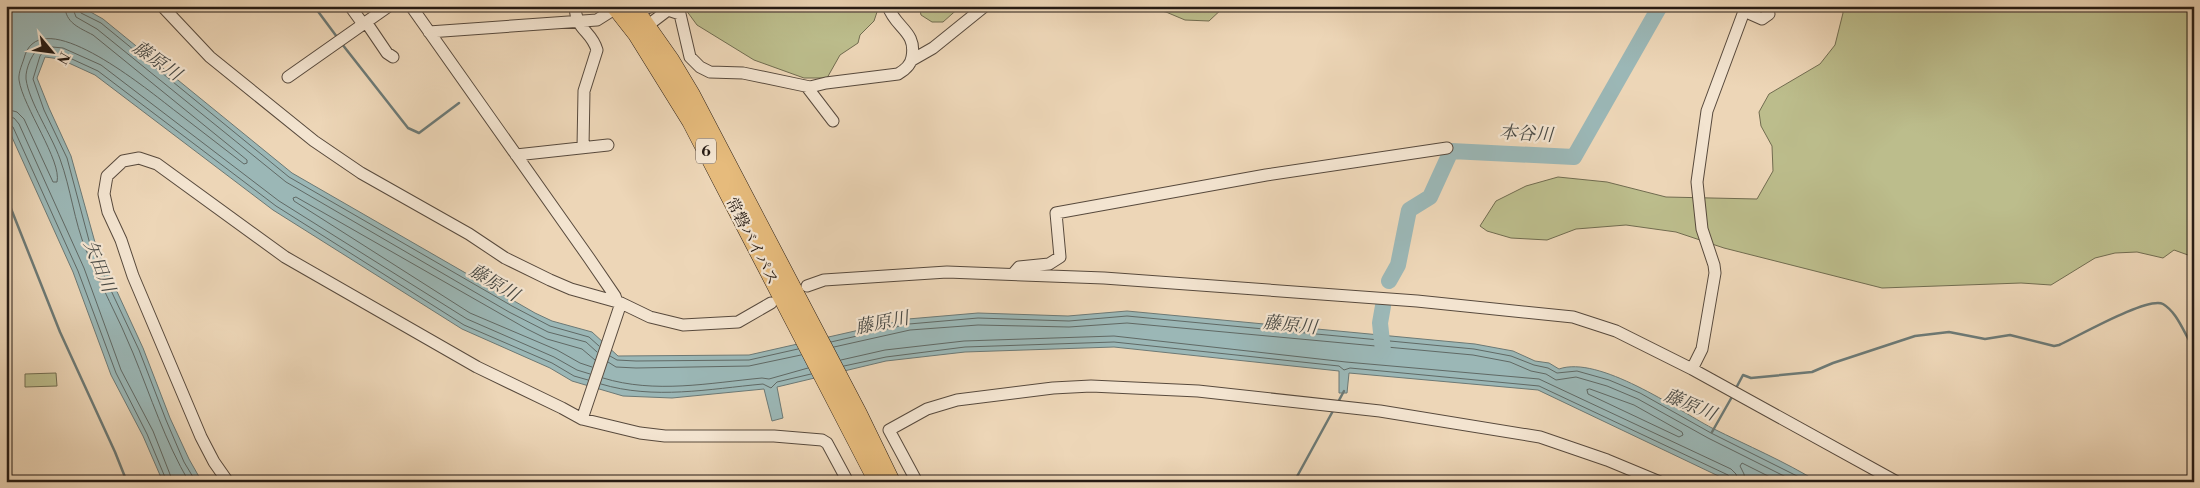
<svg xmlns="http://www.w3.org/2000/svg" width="2200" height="488" viewBox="0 0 2200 488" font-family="'Libre Bodoni','Noto Serif JP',serif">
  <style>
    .green { fill: #bcbd8c; stroke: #716c50 }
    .water { fill: #9bb7b6; stroke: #6c7975 }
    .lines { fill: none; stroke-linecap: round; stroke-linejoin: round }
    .shore { stroke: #606965; stroke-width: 1 }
    .stream { stroke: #6c7975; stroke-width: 2.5 }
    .river { stroke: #9bb7b6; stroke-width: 16 }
    .minor-casing { stroke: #584a3d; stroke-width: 13 }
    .highway-casing { stroke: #261b14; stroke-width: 19 }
    .minor { stroke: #f3e4d0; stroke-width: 11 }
    .highway { stroke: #e6bb7c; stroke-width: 18 }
    .labels { text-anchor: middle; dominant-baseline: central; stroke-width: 4.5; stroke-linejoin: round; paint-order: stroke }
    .shield { fill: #f3e4d0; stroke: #64574c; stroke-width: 1 }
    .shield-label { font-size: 15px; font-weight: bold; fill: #261b14 }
    .street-label { font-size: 16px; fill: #261b14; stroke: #f3e4d0 }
    .water-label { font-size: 18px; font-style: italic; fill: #494a45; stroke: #f3e4d0 }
  </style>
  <rect width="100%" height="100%" fill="#edd6b7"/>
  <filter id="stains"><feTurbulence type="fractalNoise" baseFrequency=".004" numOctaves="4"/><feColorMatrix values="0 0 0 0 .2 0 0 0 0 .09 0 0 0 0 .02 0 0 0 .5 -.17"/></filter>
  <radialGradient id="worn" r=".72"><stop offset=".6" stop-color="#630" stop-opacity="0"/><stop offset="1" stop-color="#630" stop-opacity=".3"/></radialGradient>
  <path class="green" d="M 683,6 L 879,6 L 874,21 L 860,35 L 858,43 L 840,55 L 827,78 L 804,78 L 754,60 L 697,25 Z
    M 919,6 L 961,6 L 943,22 L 932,22 L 921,15 Z
    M 1136,6 L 1225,6 L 1209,21 L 1185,20 L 1166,12 Z
    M 1842,6 L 2194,6 L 2194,254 L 2188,255 L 2174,250 L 2163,258 L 2137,252 L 2115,253 L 2095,258 L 2051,285 L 2021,283 L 1882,288 L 1724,248 L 1676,232 L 1626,225 L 1576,229 L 1547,240 L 1511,238 L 1487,231 L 1480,226 L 1496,201 L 1526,186 L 1558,177 L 1607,182 L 1666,197 L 1757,199 L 1773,171 L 1772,146 L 1761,126 L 1759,112 L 1769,94 L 1820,64 L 1835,45 L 1843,13 Z
    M 56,373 L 57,386 L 25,387 L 25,374 Z"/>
  <path class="water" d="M 6,6 L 80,6 L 103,19 L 292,173 L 535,313 L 552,321 L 592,332 L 618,356 L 749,355 L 908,319 L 978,313 L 1068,316 L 1127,311 L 1475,344 L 1513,351 L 1535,361 L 1549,363 L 1559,369 C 1599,355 1676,409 1712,428 C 1748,446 1784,461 1818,482 L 1731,482 L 1538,390 L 1349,373 L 1347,393 L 1339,393 L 1339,371 L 1114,347 L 965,352 L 886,361 L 777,387 L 783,418 L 772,421 L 764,389 L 672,398 L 623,396 L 572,381 L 550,368 L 462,329 L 273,210 L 95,75 L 60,59 L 45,57 L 37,78 L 49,108 L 71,156 L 96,246 L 143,348 L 170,418 L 189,459 L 202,482 L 163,482 L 143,436 L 111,375 L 73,272 L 6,124 Z"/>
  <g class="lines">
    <path class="shore" d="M 72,6 L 76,17 L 97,29 L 286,182 L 509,312 L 548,332 L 586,342 L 597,352
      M 78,6 L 81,13 L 101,23 L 289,177 L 512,306 L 550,326 L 589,337 L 599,346
      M 6,109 L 17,112 L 24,119 L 53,182 L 57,182 C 62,161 23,107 19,80 C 18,72 23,63 25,55 C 44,1 155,96 178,113 C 200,130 222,147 244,164 L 247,163 L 247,160 L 93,35 C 80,28 65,23 65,6
      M 6,117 L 14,118 L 19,124 L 84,268 L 121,370 L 153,431 L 173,482
      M 6,123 L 13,127 L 78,271 L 116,373 L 147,434 L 167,482
      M 831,342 L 909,324 L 978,318 L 1069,321 L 1127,316 L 1474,349 L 1511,356 L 1534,365 L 1548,368 L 1557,373 L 1577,371 L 1609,380 L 1640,393 L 1711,433 L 1809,482
      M 834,347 L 910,330 L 978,325 L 1069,327 L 1127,323 L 1473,355 L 1510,362 L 1531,371 L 1546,374 L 1556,380 L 1576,377 L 1607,386 L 1638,399 L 1708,438 L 1796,482
      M 610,356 L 617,360 L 636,361 L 749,360 L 798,349
      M 841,360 L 885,350 L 964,341 L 1114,336 L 1346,362 L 1539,379 L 1731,469 L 1736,474 L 1738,482
      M 608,362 L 616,367 L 636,368 L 749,366 L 801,355
      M 844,366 L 886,357 L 965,347 L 1114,342 L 1339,366 L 1344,370 L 1350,368 L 1539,386 L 1728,475 L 1731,482
      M 592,367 L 580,363 L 557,350 L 470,313 L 294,201 L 293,198 L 296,197 L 527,329 L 547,339 L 582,349 L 595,360
      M 603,378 C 655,394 709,383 762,378 L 769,379 L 808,368
      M 601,384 C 654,400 709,389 763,384 L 771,388 L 777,382 L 811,374
      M 1590,389 L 1634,405 L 1682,432 L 1683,435 L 1679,437 L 1588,394 L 1587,390 Z
      M 189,482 C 165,441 151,397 133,353 C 119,318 100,285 86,250 C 74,221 71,189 60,159 C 52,136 29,102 26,79 C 25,69 33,50 42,46 L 63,48 L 101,65 L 279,201 L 467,319 L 554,357 L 577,370 L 590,374
      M 196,482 L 184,462 L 166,420 L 139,350 L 91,248 L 67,158 L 44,110 L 33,79 L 40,56 L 43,52 L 61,54 L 98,71 L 276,206 L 464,325 L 552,363 L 574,376 L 588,380
      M 1745,482 L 1744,474 L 1740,466 L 1742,463 L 1780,482"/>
    <path class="stream" d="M 314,6 L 337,37
      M 342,44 L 408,128 L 419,133 L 459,103
      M 6,196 L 60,332 L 115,452 L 127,482
      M 1735,390 L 1743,375 L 1751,378 L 1812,372 L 1833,363 L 1915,336 L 1949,332 L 1985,339 L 2010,335 L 2054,346 L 2059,345 C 2077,337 2148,296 2163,304 C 2178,313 2184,334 2194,348
      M 1337,404 L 1344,391
      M 1712,432 L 1733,395
      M 1294,482 L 1334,409"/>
    <path class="river" d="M 1389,281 L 1398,265 L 1409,210 L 1430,197 L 1451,151 L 1574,157 L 1660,6
      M 1383,351 L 1380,323 L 1383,306"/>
    <defs>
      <path id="minor" d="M 162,6 L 210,57 L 314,141 L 361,173 L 469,234 L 505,258 L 550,280 L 571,289 L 621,303 L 650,317 L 683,325 L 738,322 L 771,303
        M 350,6 L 363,24
        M 411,6 L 589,258 L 615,296 L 617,302
        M 575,6 C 576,31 591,30 597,50 L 584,91 L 583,147
        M 674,6 L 680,14 L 690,57 L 700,67 L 710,72 L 743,73 L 810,87 L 826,83 L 898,74 C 905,70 911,65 912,57 C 917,31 895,28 888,6
        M 635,10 L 640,11 L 652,6
        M 1744,11 L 1762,19 L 1769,14
        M 366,22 L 387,53 L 393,57
        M 647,26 L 668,10 L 680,14
        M 429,32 L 597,20 L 616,8
        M 912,60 L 933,48 L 985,6
        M 288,77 L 389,6
        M 807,87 L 833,121
        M 516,155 L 608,145
        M 1013,274 L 1019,267 L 1049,264 L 1060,257 L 1056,213 L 1266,175 L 1447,148
        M 807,286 L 824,280 L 947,272 L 1104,278 L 1417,301 L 1573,317 L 1616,331 L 1692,369 L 1897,482
        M 1692,369 L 1702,349 L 1715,273 L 1714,265 L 1702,229 L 1697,182 L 1707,111 L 1746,6
        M 582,419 L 621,303
        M 6,481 L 7,482
        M 228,482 L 214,462 L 201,437 L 133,276 L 121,240 L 108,212 L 104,194 L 107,176 L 123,161 L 139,158 L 157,164 L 285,257 L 477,367 L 562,408 L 582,419 L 640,433 L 665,436 L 774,436 L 822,440 L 827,443 L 848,482
        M 917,482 L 889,430 L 927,409 L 957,400 L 1053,388 L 1091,386 L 1198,391 L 1380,411 L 1540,437 L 1607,460 L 1660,482"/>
      <path id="highway" d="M 615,6 L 637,34 L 691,121 L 878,482
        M 632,6 L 670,60 L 691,95 L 858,414 L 891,482"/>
    </defs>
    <use href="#minor" class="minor-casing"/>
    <use href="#highway" class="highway-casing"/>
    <use href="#minor" class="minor"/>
    <use href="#highway" class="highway"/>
  </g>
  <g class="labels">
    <rect class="shield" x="696" y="138.5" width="20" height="25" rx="4"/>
    <g class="shield-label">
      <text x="706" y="151">6</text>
    </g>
    <g class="street-label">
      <text transform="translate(752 241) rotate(63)">常磐バイパス</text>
    </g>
    <g class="water-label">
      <text transform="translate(157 61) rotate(35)">藤原川</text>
      <text transform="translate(1526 134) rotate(3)">本谷川</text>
      <text transform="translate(99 266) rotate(68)">矢田川</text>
      <text transform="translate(494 283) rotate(31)">藤原川</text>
      <text transform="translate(882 323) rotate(-11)">藤原川</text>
      <text transform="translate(1290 325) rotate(6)">藤原川</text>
      <text transform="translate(1690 405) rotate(23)">藤原川</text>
    </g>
  </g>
  <rect width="2200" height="488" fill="none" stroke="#edd6b7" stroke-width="25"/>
  <rect x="8" y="8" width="2185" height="473" fill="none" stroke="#261b14" stroke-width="2.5"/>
  <rect x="12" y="12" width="2175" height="463" fill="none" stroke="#261b14"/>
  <g transform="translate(52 52) rotate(119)" stroke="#f3e4d0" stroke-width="4" paint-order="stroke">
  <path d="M0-4L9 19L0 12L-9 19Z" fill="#261b14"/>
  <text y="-8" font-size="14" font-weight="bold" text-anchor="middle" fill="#261b14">N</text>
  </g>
  <rect width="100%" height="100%" filter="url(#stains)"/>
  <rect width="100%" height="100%" fill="url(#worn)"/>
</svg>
